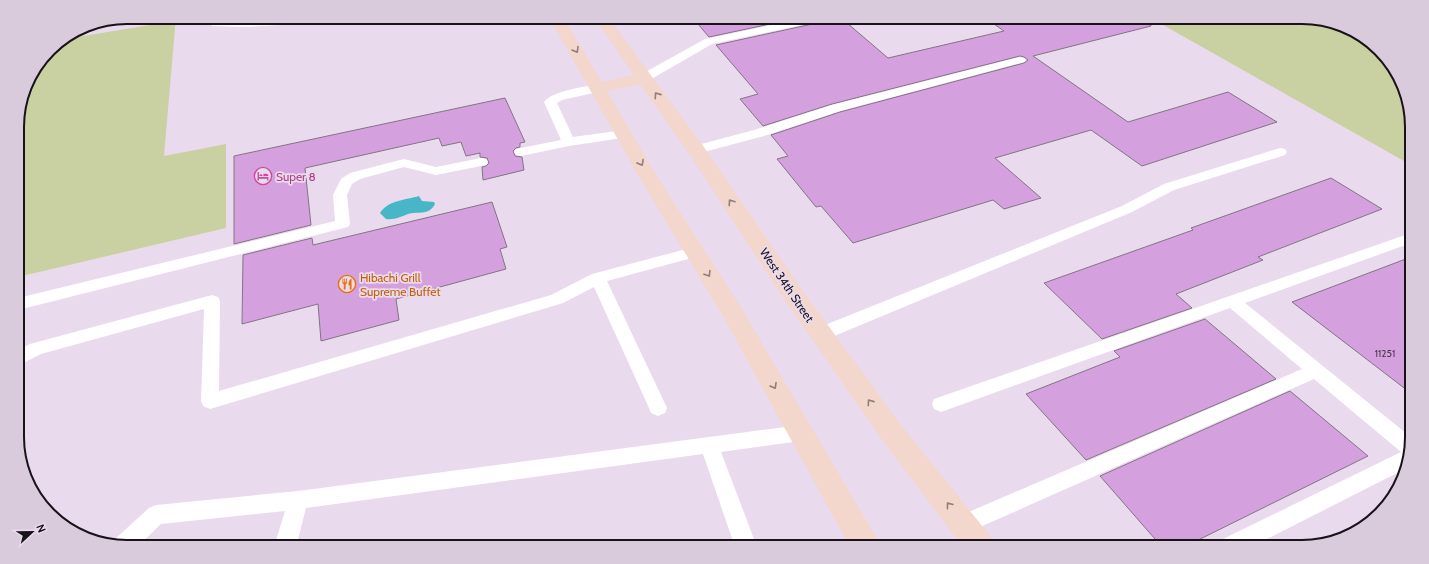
<svg xmlns="http://www.w3.org/2000/svg" width="1429" height="564" viewBox="0 0 1429 564" font-family="Cabin,sans-serif">
  <style>
    .green { fill: #c9d1a3 }
    .water { fill: #47b7c8 }
    .building { fill: #d4a0dd; stroke: #837485 }
    .lines { fill: none; stroke-linecap: round; stroke-linejoin: round }
    .lane { fill: #fff; fill-rule: evenodd }
    .secondary { fill: #f3d7cc; fill-rule: evenodd }
    .oneway { stroke: #907e7b }
    .labels { text-anchor: middle; dominant-baseline: central; stroke-width: 3.5; stroke-linejoin: round; paint-order: stroke }
    .number-label { font-size: 10px; fill: #47364a }
    .hotel-label { font-size: 12px; fill: #b23c85; stroke: #eadaed; text-anchor: start }
    .food-label { font-size: 12px; fill: #c56008; stroke: #eadaed; text-anchor: start }
    .street-label { font-size: 12px; fill: #181219; stroke: #eadaed }
    .rim { fill: none; stroke: #181219; stroke-width: 2 }
  </style>
  <rect width="100%" height="100%" fill="#eadaed"/>
  <path class="green" d="M 169,17 L 176,17 L 164,156 L 226,144 L 226,228 L 18,277 L 17,120 L 28,79 L 54,45 L 64,38 L 65,39 L 168,22 Z
    M 1149,17 L 1302,17 L 1337,23 L 1389,60 L 1411,113 L 1411,165 Z"/>
  <path class="water" d="M 419,196 L 422,201 L 434,202 L 435,204 C 429,216 418,211 408,214 C 400,217 395,220 386,219 L 380,213 C 388,200 406,200 419,196 Z"/>
  <path class="building" d="M 692,17 L 803,17 L 709,37 Z
    M 832,17 L 840,17 L 888,58 L 1004,31 L 984,17 L 1150,17 L 1151,26 L 1033,56 L 1128,122 L 1228,92 L 1277,122 L 1142,166 L 1091,130 L 995,158 L 1041,198 L 1004,209 L 993,200 L 853,243 L 821,206 L 816,207 L 777,159 L 788,156 L 771,135 L 840,112 L 1024,63 L 1028,60 L 1024,57 L 1020,56 L 832,104 L 763,126 L 740,99 L 758,94 L 716,45 L 826,21 Z
    M 505,98 L 525,142 L 520,143 L 520,147 L 516,148 L 513,151 L 515,156 L 522,157 L 524,170 L 483,180 L 482,167 L 486,166 L 489,163 L 487,158 L 480,157 L 480,153 L 466,156 L 461,142 L 442,146 L 439,138 L 305,168 L 311,225 L 234,244 L 234,156 Z
    M 1331,178 L 1382,209 L 1258,257 L 1263,260 L 1176,294 L 1192,308 L 1102,339 L 1044,283 L 1193,230 L 1191,228 Z
    M 492,202 L 507,247 L 500,249 L 506,269 L 396,299 L 399,320 L 321,341 L 318,304 L 242,324 L 243,255 L 312,238 L 313,245 Z
    M 1411,257 L 1411,260 L 1412,394 L 1292,302 Z
    M 1205,319 L 1276,379 L 1086,460 L 1026,394 L 1120,357 L 1114,351 Z
    M 1290,391 L 1368,456 L 1184,547 L 1162,547 L 1100,476 Z"/>
  <g class="lines">
    <path class="lane" d="M 210,17 L 220,17 L 221,21 L 315,17 L 378,17 L 373,20 L 245,27 L 212,26 Z
      M 810,17 L 831,17 L 826,20 L 712,44 L 648,81 L 640,81 L 638,78 L 640,75 L 705,39 Z
      M 1020,57 L 1024,58 L 1026,60 L 1024,62 L 840,111 L 764,136 L 700,153 L 690,153 L 688,150 L 690,147 L 754,130 L 832,105 Z
      M 598,84 L 602,85 L 604,88 L 602,91 L 562,100 L 557,103 L 573,137 L 624,130 L 629,131 L 630,134 L 629,137 L 569,146 L 521,156 L 516,155 L 514,152 L 516,149 L 561,140 L 544,102 C 552,91 584,87 598,84 Z
      M 1280,148 L 1285,149 L 1287,152 L 1285,155 L 1174,190 L 1132,212 L 827,339 L 821,340 L 815,339 L 812,334 L 815,329 L 1122,206 L 1164,184 Z
      M 481,158 L 486,159 L 488,162 L 486,165 L 436,175 L 404,167 L 360,179 L 352,184 L 347,195 L 350,224 L 348,227 L 18,310 L 18,298 L 335,221 L 333,195 L 341,179 L 350,173 L 404,159 L 436,167 Z
      M 1411,233 L 1411,243 L 1245,303 L 1412,438 L 1407,468 L 1251,547 L 1218,547 L 1221,540 L 1401,452 L 1314,379 L 971,531 L 964,534 L 957,531 L 954,524 L 957,517 L 1302,369 L 1230,308 L 941,412 L 934,409 L 932,404 L 934,399 Z
      M 694,247 L 699,248 L 702,252 L 699,256 L 607,281 L 667,408 L 665,413 L 658,416 L 651,413 L 649,408 L 594,287 L 563,303 L 210,409 L 203,406 L 201,401 L 204,309 L 41,354 L 19,365 L 18,350 L 30,344 L 212,295 L 218,297 L 220,301 L 219,391 L 551,295 L 592,274 Z
      M 801,425 L 808,427 L 811,433 L 808,439 L 801,441 L 721,452 L 757,547 L 735,547 L 703,454 L 306,508 L 296,547 L 274,547 L 285,511 L 161,524 L 137,547 L 113,545 L 115,539 L 149,508 L 156,505 L 298,491 Z"/>
    <path class="secondary" d="M 549,17 L 563,17 L 602,82 L 634,75 L 594,17 L 608,17 L 706,150 L 800,287 L 901,425 L 991,537 L 996,547 L 963,547 L 883,441 L 784,299 L 690,155 L 640,84 L 607,91 L 653,170 L 740,306 L 876,537 L 881,547 L 850,547 L 723,316 L 635,170 Z"/>
  </g>
  <defs><path id="oneway-chevron" d="M-2-3.5L2.5 0L-2 3.5" fill="none" stroke-width="1.6" stroke-linecap="round" stroke-linejoin="round"/></defs>
  <g class="oneway">
    <use href="#oneway-chevron" transform="translate(576 50) rotate(59)"/>
    <use href="#oneway-chevron" transform="translate(657 95) rotate(-125)"/>
    <use href="#oneway-chevron" transform="translate(641 163) rotate(61)"/>
    <use href="#oneway-chevron" transform="translate(731 202) rotate(-124)"/>
    <use href="#oneway-chevron" transform="translate(708 274) rotate(58)"/>
    <use href="#oneway-chevron" transform="translate(774 386) rotate(60)"/>
    <use href="#oneway-chevron" transform="translate(870 402) rotate(-125)"/>
    <use href="#oneway-chevron" transform="translate(949 505) rotate(-128)"/>
  </g>
  <defs>
    <symbol id="hotel-ring" viewBox="-11 -11 22 22"><circle r="9.5" fill="#eadaed" stroke="#d1479c" stroke-width="1.5"/><path d="M-6-4.5h1.5V1H6V5H4.5V3h-9V5H-6ZM-4 0a1.8 1.8 0 1 1 3.6 0ZM.5 0V-2.5h3Q6-2.5 6 0Z" fill="#d1479c"/></symbol>
    <symbol id="restaurant-ring" viewBox="-11 -11 22 22"><circle r="9.5" fill="#eadaed" stroke="#e8710a" stroke-width="1.5"/><path d="M-5-6h1v4h1v-4h1v4h1v-4h1v5L-1.5 .5V6h-2V.5L-5-1ZM5-6V6H3V1.5H1.5Q1.5-4 5-6Z" fill="#e8710a"/></symbol>
  </defs>
  <g fill-rule="evenodd">
    <use href="#hotel-ring" x="253" y="166" width="20" height="20"/>
    <use href="#restaurant-ring" x="337" y="274" width="20" height="20"/>
  </g>
  <g class="labels">
    <g class="number-label">
      <text x="1385" y="353">11251</text>
    </g>
    <g class="hotel-label">
      <text x="276" y="176">Super 8</text>
    </g>
    <g class="food-label">
      <text x="360" y="277">Hibachi Grill<tspan x="360" dy="14">Supreme Buffet</tspan></text>
    </g>
    <g class="street-label">
      <text transform="translate(787 285) rotate(56)">West 34th Street</text>
    </g>
  </g>
  <path d="M0 0H1429V564H0ZM127 24H1302A103 103 0 0 1 1405 127V437A103 103 0 0 1 1302 540H127A103 103 0 0 1 24 437V127A103 103 0 0 1 127 24Z" fill="#d9cadc" fill-rule="evenodd"/>
  <path class="rim" d="M127 24H1302A103 103 0 0 1 1405 127V437A103 103 0 0 1 1302 540H127A103 103 0 0 1 24 437V127A103 103 0 0 1 127 24Z"/>
  <g transform="translate(32 532) rotate(68)" stroke="#eadaed" stroke-width="3" paint-order="stroke">
  <path d="M0-3L7 15L0 10L-7 15Z" fill="#181219"/>
  <text y="-6" font-size="11" font-weight="bold" text-anchor="middle" fill="#181219">N</text>
  </g>
</svg>
